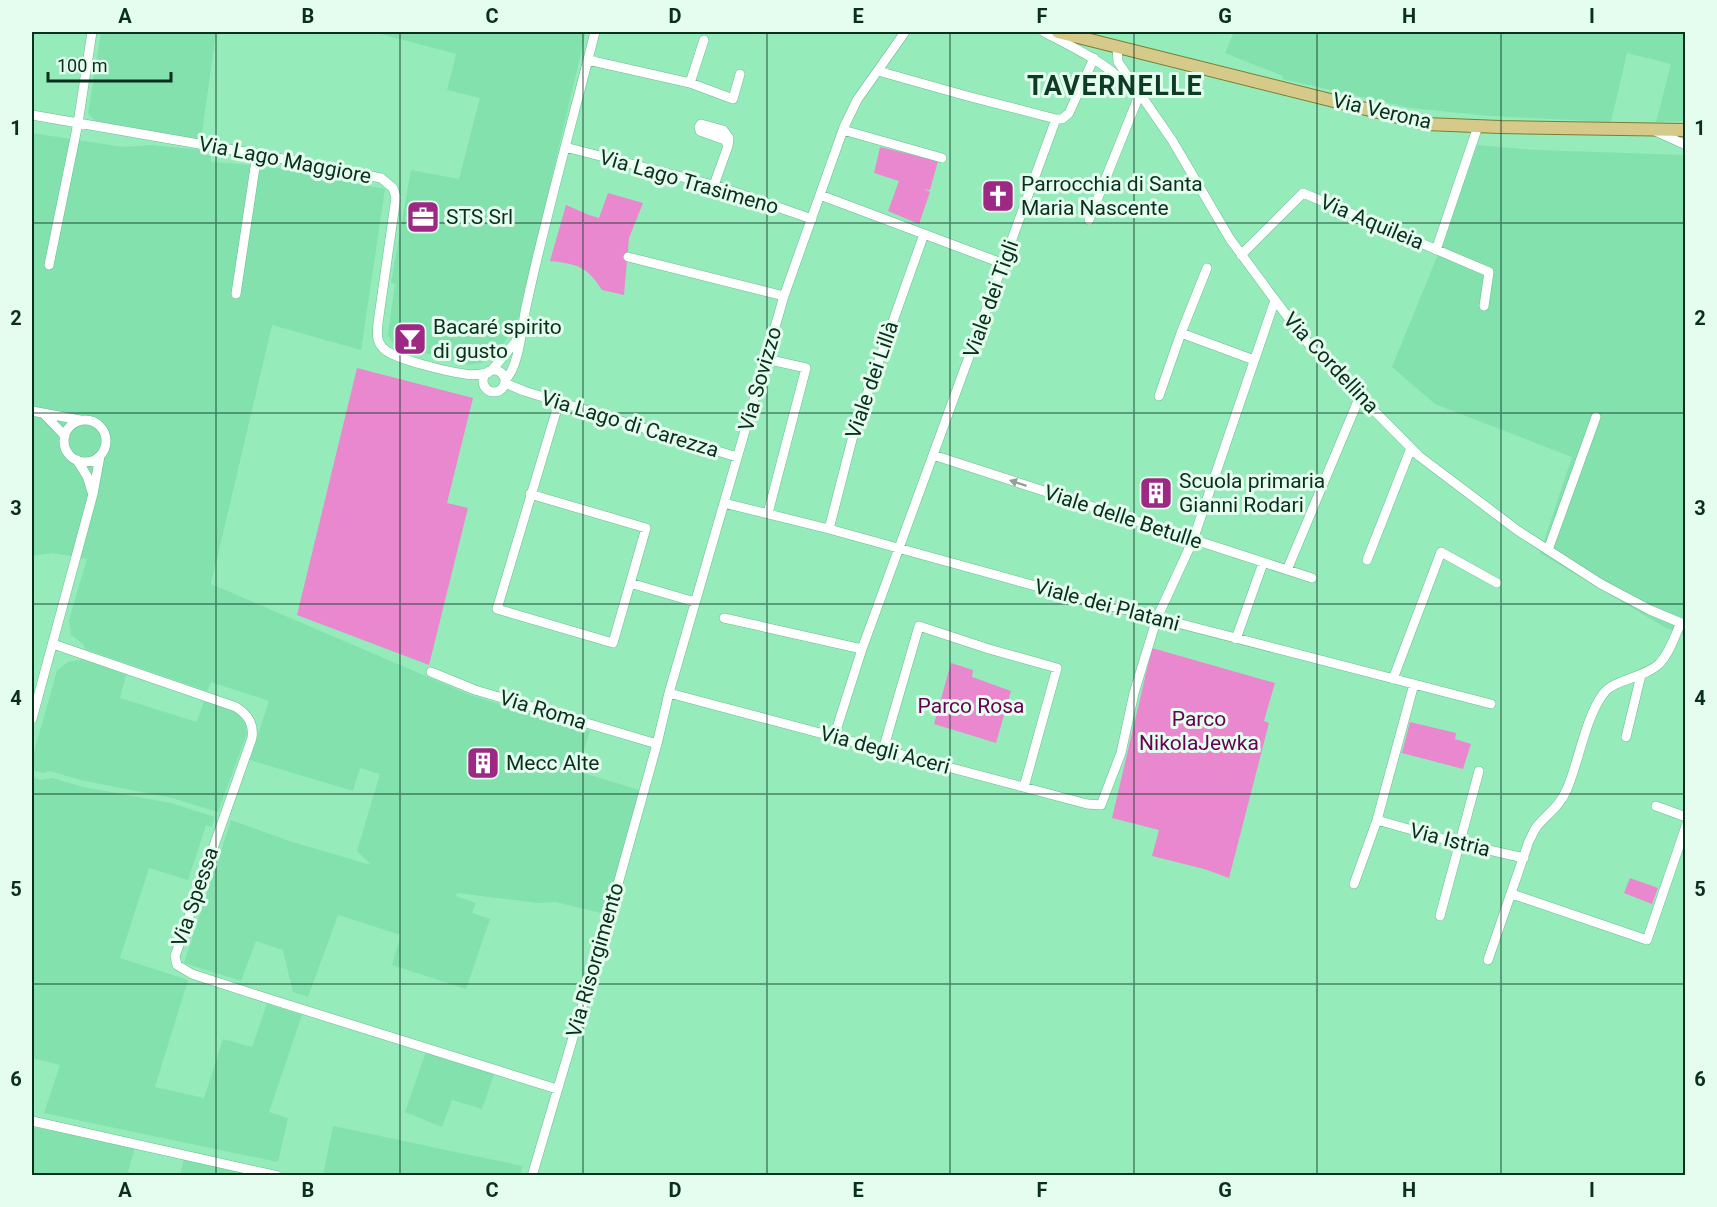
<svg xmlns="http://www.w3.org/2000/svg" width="1717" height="1207" viewBox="0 0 1717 1207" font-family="Roboto,sans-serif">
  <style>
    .built { fill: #82e1ad }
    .green { fill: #ea88cf }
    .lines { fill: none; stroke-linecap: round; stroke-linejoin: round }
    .minor-casing { stroke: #68bd8f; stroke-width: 10 }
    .major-casing { stroke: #7d7d32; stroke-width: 14 }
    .minor { stroke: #fff; stroke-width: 9 }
    .major { stroke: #d6ca8b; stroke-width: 12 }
    .oneway { fill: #91a199 }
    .grid { fill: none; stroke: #0a2f1d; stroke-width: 1.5; stroke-opacity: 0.55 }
    .labels { text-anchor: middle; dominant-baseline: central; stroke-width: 6; stroke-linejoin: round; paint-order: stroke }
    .street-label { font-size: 21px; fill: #0a2f1d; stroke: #e5fdee }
    .poi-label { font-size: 21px; fill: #0a2f1d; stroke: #e5fdee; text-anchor: start }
    .park-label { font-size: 21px; fill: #660253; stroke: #e5fdee }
    .district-label { font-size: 27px; font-weight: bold; letter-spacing: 1.5px; fill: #0c3c25; stroke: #e5fdee }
    .neatline { fill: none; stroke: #0a2f1d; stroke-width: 2 }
    .grid-label { font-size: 20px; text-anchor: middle; font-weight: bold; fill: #0a2f1d }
  </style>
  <rect width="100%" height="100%" fill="#96ebbb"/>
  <path class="built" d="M 101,32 L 216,32 L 201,140 L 96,121 L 92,118 L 88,113 Z
    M 373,32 L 586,32 L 519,316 L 511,333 L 494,356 L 481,363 L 467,365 L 400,346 L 393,343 L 388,335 L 395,284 L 391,283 L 411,170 L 459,179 L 480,98 L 447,90 L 456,54 Z
    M 1234,32 L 1685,32 L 1685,121 L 1656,122 L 1671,64 L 1627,53 L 1611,122 L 1489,116 L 1411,108 L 1282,79 L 1283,76 L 1225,53 Z
    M 32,133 L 123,147 L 152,145 L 200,150 L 205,154 L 211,155 L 211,162 L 267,166 L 385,189 L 361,350 L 272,325 L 211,584 L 470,695 L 590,731 L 577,771 L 639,790 L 605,914 L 556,902 L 538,903 L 457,893 L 456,896 L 476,903 L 472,913 L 490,919 L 466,989 L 392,965 L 401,935 L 338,915 L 308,997 L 293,992 L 283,950 L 256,941 L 241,981 L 184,963 L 231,820 L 289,841 L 371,865 L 357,851 L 380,774 L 360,768 L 353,791 L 250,760 L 269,701 L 211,682 L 207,691 L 85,649 L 83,644 L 71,635 L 69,620 L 87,559 L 52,553 L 32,556 Z
    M 1477,145 L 1535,150 L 1685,155 L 1685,635 L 1666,628 L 1540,553 L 1572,457 L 1435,404 L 1392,367 L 1441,247 Z
    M 83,659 L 126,675 L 120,698 L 197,722 L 204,701 L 233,710 L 240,715 L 245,724 L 247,733 L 218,812 L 172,798 L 80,780 L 50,771 L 43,773 L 32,770 L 32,759 L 57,671 L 68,662 Z
    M 32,777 L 41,780 L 52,778 L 83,787 L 171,803 L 215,817 L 212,827 L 206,825 L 188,880 L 149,868 L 120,958 L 188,980 L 155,1087 L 204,1098 L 223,1039 L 252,1047 L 267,1004 L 302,1015 L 269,1112 L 288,1118 L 278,1162 L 44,1113 L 60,1065 L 32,1058 Z
    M 426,1052 L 494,1074 L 482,1109 L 452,1100 L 442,1127 L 405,1112 Z
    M 333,1126 L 446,1150 L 523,1166 L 520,1176 L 323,1175 Z
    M 32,1127 L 135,1148 L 128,1172 L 143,1175 L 32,1176 Z
    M 184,1158 L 258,1176 L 180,1176 Z"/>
  <path class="green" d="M 880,147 L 938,161 L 930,190 L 924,189 L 930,192 L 919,224 L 888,211 L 899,181 L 874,173 Z
    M 608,193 L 643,203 L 629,238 L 624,295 L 602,290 C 587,266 577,264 550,261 L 566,205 L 589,215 L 599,218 Z
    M 357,368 L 473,398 L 447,503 L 468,508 L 429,665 L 297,615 Z
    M 1152,648 L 1275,683 L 1264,721 L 1269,723 L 1229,878 L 1204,869 L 1152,856 L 1159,830 L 1112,818 Z
    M 951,663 L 973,670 L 972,677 L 1011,691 L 996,743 L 934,724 Z
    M 1410,722 L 1456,733 L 1455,739 L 1471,744 L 1463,769 L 1402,753 Z
    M 1630,878 L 1658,888 L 1652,904 L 1624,893 Z"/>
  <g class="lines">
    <defs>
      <path id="minor" d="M 1044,32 C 1076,49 1110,64 1133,92
        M 1117,47 L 1118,62 L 1172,140 L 1230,239 L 1275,300 L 1311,347 L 1419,456 L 1517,530 L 1601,584 L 1650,610 L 1686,625
        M 588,60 L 690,83 L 733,99 L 740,74
        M 878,71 L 967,96 L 1056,119
        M 690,83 L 704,40
        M 32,115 L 257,154 L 381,178 L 393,188 L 396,197 L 378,323 C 377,333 376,342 384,349 C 394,359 449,372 465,374 C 473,376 480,374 488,373
        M 843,130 L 942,158
        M 1655,131 L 1686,145
        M 565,147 L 717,186 L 812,219
        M 714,185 L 728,146 L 729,138 L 723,130 L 701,124 L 699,127 L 700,131 L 725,140 L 728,146
        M 820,195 L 1004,264
        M 1089,220 L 1138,98
        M 1436,250 L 1478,126
        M 1241,255 L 1303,193 L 1489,272 L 1484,306
        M 628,257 L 784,296
        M 49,265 L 78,123 L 92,32
        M 1207,268 L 1181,333 L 1254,360
        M 236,294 L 257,154
        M 766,359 L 806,368 L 768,513
        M483 381a11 11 0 1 1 22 0a11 11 0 1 1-22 0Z
        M 491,371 L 518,339
        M 505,380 C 519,368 522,326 526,307 C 546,214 572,123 595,32
        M 505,383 L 524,391 L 737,457
        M 1159,396 L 1181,333
        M 32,411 L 80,420
        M 44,414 L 65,436
        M64 441a21 21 0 1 1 42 0a21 21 0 1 1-42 0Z
        M 933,455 L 1312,578
        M 77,460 L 87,476 L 92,492
        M 530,494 L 646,528 L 613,643 L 497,609 L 559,402
        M 724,503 L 829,529 L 1061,593 L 1491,704
        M 829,529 L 855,428 L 924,234
        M 1548,550 L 1596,417
        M 1367,560 L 1411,448
        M 1287,570 L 1360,396
        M 630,583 L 695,602
        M 724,618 L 862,649
        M 1236,639 L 1263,563
        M 53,644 L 236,707 C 248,715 254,723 252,738 L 175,956 L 177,965 L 192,974 L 263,997 L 557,1089
        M 431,672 L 475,690 L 657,744
        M 1393,679 L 1441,552 L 1497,583
        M 669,693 L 1087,804 L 1101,805 L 1121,753 L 1134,693 L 1157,618 L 1193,540 L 1275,300
        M 32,719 L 93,494 L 100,456
        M 834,737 L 862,649 L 1056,119 L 1062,119 L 1069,113 L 1094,58
        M 1626,737 L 1641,675
        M 883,750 L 919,626 L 989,649 L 1057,668 L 1024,787
        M 1656,806 L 1686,817
        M 1377,820 L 1458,843 L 1524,858
        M 1354,884 L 1377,820 L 1414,684
        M 1512,894 L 1647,940 L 1686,826
        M 1440,916 L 1479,771
        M 1488,960 L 1529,841 C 1532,836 1534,829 1538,825 C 1549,813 1561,804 1567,789 C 1579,761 1585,719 1603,694 C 1614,679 1644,678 1659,664 C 1670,653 1674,637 1681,623
        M 32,1121 L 278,1176
        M 532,1176 L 611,909 L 657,744 L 669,693 L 784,296 L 844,127 L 857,100 L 905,32"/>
      <path id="major" d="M 1058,32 L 1426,124 L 1500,127 L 1686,130"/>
    </defs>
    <use href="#minor" class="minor-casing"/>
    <use href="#major" class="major-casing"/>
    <use href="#minor" class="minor"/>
    <use href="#major" class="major"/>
  </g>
  <defs><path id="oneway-solid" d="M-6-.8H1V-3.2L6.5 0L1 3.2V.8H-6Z" transform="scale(1.5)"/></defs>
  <use class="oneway" href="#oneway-solid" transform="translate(1018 483) rotate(-162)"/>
  <path class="grid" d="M 216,32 L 216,1176M 400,32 L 400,1176M 583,32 L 583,1176M 767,32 L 767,1176M 950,32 L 950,1176M 1134,32 L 1134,1176M 1317,32 L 1317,1176M 1501,32 L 1501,1176M 32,223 L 1686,223M 32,413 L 1686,413M 32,604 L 1686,604M 32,794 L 1686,794M 32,984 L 1686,984"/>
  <defs>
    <symbol id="church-square" viewBox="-11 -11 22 22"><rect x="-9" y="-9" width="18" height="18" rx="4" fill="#9e2984" stroke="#e5fdee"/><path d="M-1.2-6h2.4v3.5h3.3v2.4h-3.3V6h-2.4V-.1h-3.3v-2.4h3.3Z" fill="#fff"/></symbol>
    <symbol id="office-square" viewBox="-11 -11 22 22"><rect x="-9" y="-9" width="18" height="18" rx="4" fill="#9e2984" stroke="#e5fdee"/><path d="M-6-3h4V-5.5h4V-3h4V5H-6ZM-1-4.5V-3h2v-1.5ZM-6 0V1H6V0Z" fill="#fff"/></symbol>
    <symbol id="bar-square" viewBox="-11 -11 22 22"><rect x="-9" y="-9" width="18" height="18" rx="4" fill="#9e2984" stroke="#e5fdee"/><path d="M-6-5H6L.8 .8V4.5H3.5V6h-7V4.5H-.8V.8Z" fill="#fff"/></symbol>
    <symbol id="building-square" viewBox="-11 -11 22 22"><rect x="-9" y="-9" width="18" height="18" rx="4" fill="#9e2984" stroke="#e5fdee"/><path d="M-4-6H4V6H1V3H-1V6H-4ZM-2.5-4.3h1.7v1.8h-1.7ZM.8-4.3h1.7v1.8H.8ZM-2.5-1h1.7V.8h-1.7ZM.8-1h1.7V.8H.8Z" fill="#fff"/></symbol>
  </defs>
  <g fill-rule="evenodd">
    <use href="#church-square" x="979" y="177" width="38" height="38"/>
    <use href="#office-square" x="404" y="198" width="38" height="38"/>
    <use href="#bar-square" x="391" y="320" width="38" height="38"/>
    <use href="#building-square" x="1137" y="474" width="38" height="38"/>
    <use href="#building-square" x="464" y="744" width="38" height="38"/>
  </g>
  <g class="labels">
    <g class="street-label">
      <text transform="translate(1382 111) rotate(13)">Via Verona</text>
      <text transform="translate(285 160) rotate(11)">Via Lago Maggiore</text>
      <text transform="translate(689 182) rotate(16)">Via Lago Trasimeno</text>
      <text transform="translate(1372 222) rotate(23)">Via Aquileia</text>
      <text transform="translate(991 299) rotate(-70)">Viale dei Tigli</text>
      <text transform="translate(1331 363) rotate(47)">Via Cordellina</text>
      <text transform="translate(760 379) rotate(-74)">Via Sovizzo</text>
      <text transform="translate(872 380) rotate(-71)">Viale dei Lillà</text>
      <text transform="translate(630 424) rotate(17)">Via Lago di Carezza</text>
      <text transform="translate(1123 517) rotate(18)">Viale delle Betulle</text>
      <text transform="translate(1107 605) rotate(15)">Viale dei Platani</text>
      <text transform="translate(543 710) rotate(17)">Via Roma</text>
      <text transform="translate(885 750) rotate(15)">Via degli Aceri</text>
      <text transform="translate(1450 840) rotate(14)">Via Istria</text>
      <text transform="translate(195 897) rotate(-71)">Via Spessa</text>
      <text transform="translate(595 960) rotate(-74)">Via Risorgimento</text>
    </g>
    <g class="poi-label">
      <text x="1021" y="184">Parrocchia di Santa<tspan x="1021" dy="24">Maria Nascente</tspan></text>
      <text x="446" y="217">STS Srl</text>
      <text x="433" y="327">Bacaré spirito<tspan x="433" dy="24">di gusto</tspan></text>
      <text x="1179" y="481">Scuola primaria<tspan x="1179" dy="24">Gianni Rodari</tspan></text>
      <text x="506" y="763">Mecc Alte</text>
    </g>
    <g class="park-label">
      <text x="971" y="706">Parco Rosa</text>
      <text x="1199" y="719">Parco<tspan x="1199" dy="24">NikolaJewka</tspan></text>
    </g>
    <g class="district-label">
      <text x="1115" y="86">TAVERNELLE</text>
    </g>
  </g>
  <rect width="1717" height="1207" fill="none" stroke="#e5fdee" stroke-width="66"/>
  <path d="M48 72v9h123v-9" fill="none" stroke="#0a2f1d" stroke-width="3"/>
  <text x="57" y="72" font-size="18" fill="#0a2f1d" stroke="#e5fdee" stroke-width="4.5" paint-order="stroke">100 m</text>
  <rect x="33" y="33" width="1651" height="1141" class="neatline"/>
  <g class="grid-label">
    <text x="125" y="23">A</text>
    <text x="308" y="23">B</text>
    <text x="492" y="23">C</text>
    <text x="675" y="23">D</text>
    <text x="858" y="23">E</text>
    <text x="1042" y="23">F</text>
    <text x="1225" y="23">G</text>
    <text x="1409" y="23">H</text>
    <text x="1592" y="23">I</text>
    <text x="16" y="135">1</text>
    <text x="1700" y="135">1</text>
    <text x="16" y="325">2</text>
    <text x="1700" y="325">2</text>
    <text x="16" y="515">3</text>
    <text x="1700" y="515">3</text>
    <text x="16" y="705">4</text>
    <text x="1700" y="705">4</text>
    <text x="16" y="896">5</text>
    <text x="1700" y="896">5</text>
    <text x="16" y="1086">6</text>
    <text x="1700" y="1086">6</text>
    <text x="125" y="1197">A</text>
    <text x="308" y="1197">B</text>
    <text x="492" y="1197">C</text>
    <text x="675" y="1197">D</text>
    <text x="858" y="1197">E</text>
    <text x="1042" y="1197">F</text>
    <text x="1225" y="1197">G</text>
    <text x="1409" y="1197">H</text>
    <text x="1592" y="1197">I</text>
  </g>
</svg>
